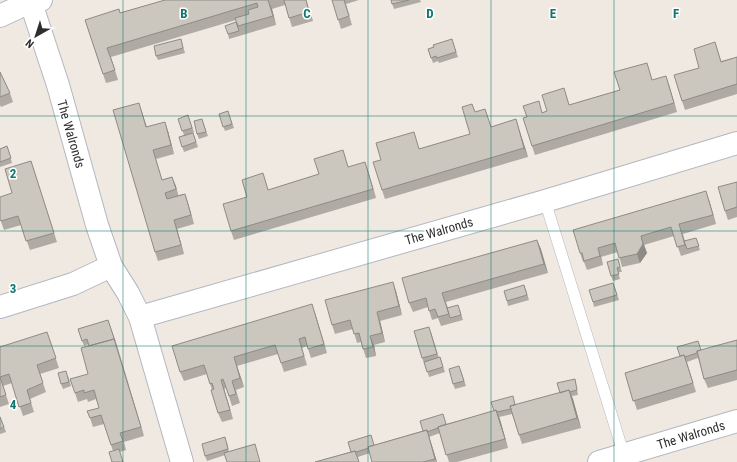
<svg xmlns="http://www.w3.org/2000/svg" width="737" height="462" viewBox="0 0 737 462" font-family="'Roboto Condensed',sans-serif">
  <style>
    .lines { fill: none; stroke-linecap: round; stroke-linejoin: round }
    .lane-casing { stroke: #b4b7c1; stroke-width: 12 }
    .street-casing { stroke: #b4b7c1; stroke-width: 24 }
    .lane { stroke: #fff; stroke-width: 11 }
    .street { stroke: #fff; stroke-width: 22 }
    .wall { fill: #afaba4 }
    .shaded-wall { fill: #8e8b86 }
    .building { fill: #cbc7bf; stroke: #8e8b86 }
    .grid { fill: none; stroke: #0f766e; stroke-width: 1; stroke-opacity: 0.55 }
    .labels { text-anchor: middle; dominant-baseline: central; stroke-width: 3; stroke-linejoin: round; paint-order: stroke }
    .street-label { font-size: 13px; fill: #2e2e2e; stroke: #fff }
    .grid-label { font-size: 13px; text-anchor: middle; font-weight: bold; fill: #0f766e; stroke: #fff; stroke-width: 3; stroke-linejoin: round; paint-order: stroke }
  </style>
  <rect width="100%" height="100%" fill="#efe9e1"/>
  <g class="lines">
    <defs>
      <path id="lane" d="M 545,201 L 624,455"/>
      <path id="street" d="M 30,0 L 58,85 L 97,225 L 111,266 L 128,293 L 140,317 L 182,462
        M 0,16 L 30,2 L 41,0
        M 0,307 L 73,284 L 111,266
        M 140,317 L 545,201 L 737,143
        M 599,462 L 737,421"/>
    </defs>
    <use href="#lane" class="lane-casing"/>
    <use href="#street" class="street-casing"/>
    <use href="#lane" class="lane"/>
    <use href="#street" class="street"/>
  </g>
  <path class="wall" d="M 165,0 L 306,0 L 313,21 L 292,27 L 285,5 L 272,9 L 276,25 L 229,39 L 228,34 L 236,22 L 236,20 L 111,57 L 118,80 L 106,83 L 85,20 L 120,13 Z
    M 332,0 L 359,0 L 346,4 L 352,25 L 341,29 Z
    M 391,0 L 420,0 L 421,2 L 394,9 Z
    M 181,39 L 185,53 L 158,60 L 156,56 Z
    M 452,39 L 458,57 L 439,63 L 438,61 L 433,63 L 428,49 L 434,47 Z
    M 715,42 L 721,61 L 737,57 L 737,94 L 685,110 L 682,101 L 699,68 Z
    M 647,63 L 652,80 L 669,85 L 677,112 L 535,155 L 532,146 L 543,112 L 547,111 L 564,88 L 569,105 L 620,90 Z
    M 0,72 L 10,93 L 13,102 L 1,107 L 0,105 Z
    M 485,109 L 491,127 L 516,119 L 528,157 L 385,199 L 382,190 L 381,160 L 470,134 L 475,112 Z
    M 228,111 L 234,128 L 225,131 L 219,114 Z
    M 142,112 L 147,127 L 168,131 L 174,154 L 156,159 L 162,180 L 172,177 L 178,195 L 185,194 L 194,224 L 177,229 L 184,254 L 158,261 L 155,252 Z
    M 188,115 L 194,132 L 193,133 L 198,147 L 184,152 L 179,137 L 184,135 L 178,119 Z
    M 202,119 L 208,136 L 199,139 L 197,134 Z
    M 7,146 L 12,163 L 0,167 L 0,149 Z
    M 343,150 L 348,167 L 368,171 L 376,198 L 234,240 L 231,231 L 247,197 L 266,182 L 268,190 L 319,174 Z
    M 31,161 L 57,242 L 30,250 L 21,225 L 4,230 L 0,219 L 12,193 Z
    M 737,182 L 737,217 L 728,220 L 725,211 Z
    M 709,200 L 716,224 L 683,234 L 685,241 L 696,238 L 700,250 L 681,256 L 674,236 L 644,245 L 647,253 L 640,263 L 622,267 L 618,252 L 601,257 L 603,265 L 587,270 L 584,262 L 583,262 L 580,253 Z
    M 537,240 L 548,273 L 446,302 L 448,308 L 460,310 L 463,320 L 441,326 L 438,318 L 432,320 L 428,307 L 413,312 L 409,303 Z
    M 618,259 L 622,272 L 618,272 L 620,279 L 613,281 L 611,276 Z
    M 615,288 L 619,300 L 594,307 L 593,302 Z
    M 526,290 L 529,300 L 508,306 L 507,301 Z
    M 396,291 L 402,315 L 380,321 L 385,342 L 374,345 L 376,356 L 366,358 L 361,342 L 357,343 L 353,329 L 335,334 L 332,325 Z
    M 315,313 L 327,353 L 311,358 L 307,346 L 302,348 L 307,365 L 284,372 L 278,354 L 237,366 L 244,387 L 236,390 L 240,403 L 232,406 L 226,388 L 224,389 L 233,419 L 222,422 L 218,413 L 212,390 L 207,374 L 184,381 L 180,372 Z
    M 108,320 L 117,345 L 144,436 L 124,442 L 126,450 L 120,452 L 113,451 L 104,424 L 93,427 L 90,418 L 99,408 L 96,399 L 88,402 L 87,399 L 78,402 L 75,393 L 88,374 L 89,346 L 89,344 L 84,346 L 78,329 Z
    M 431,332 L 439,358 L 440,357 L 445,372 L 429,377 L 425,363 L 424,363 L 422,358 Z
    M 737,340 L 737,380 L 708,388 L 704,379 L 698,358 L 687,362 L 696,392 L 637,410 L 625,373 Z
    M 50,341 L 59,368 L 40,374 L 46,392 L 30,399 L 34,412 L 23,416 L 12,383 L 3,386 L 9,404 L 0,407 L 0,347 Z
    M 461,371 L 466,386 L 455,389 L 453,384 Z
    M 68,376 L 71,386 L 63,389 L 61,384 Z
    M 575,379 L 576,384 L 578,395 L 572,396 L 581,428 L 522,444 L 512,414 L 499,417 L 508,448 L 457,462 L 449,462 L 440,433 L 429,437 L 437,462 L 372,462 L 370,453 L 358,457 L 359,462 L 315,462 L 446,424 L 560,393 Z
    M 0,416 L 6,432 L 0,434 Z
    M 227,442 L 229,452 L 258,453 L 225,455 L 207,461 L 205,456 Z"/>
  <path class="shaded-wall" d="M 268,0 L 272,9 L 276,25 L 273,16 Z
    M 306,0 L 313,21 L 309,12 Z
    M 666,76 L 669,85 L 677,112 L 674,103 Z
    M 139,103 L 142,112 L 149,136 L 146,127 Z
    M 516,119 L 519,129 L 528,157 L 524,148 Z
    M 165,122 L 168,131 L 174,154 L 171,145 Z
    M 365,162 L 368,171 L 376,198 L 373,189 Z
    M 172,177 L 176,186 L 179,199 L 176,189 Z
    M 706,191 L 709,200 L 716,224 L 713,215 Z
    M 185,194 L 188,203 L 194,224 L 191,215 Z
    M 174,220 L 177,229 L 184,254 L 181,245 Z
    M 641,236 L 647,253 L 640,263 L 637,254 Z
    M 537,240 L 541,249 L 548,273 L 544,264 Z
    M 598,248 L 601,257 L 603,265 L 600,256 Z
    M 393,282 L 396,291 L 402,315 L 399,306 Z
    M 312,304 L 315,313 L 327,353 L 324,344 Z
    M 377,312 L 380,321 L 385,342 L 382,333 Z
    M 370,336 L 374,345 L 376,356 L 373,347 Z
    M 114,339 L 117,348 L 144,436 L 141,427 Z
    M 234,357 L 244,387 L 240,378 Z
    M 221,380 L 224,389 L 233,419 L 230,410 Z
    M 569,390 L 573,399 L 581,428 L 577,418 Z
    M 496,410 L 500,419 L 508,448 L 505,439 Z
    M 427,430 L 430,439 L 437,462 L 435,459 Z"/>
  <path class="building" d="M 165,0 L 268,0 L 273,16 L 238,26 L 235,18 L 249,14 L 248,10 L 258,7 L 257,3 L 107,48 L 115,70 L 103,74 L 85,20 L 119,9 L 120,13 Z
    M 284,0 L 306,0 L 309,12 L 289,18 Z
    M 332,0 L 344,0 L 349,16 L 338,20 Z
    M 391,0 L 409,0 L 392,4 Z
    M 236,22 L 239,31 L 228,34 L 225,26 Z
    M 181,39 L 183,48 L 156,56 L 154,46 Z
    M 452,39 L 456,52 L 437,58 L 436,56 L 431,58 L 428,49 L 434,47 L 433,45 Z
    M 715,42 L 721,62 L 737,57 L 737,84 L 682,101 L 674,75 L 699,68 L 694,49 Z
    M 647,63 L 652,80 L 666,76 L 674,103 L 532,146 L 523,118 L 527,117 L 523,106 L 539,101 L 542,113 L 547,111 L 542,95 L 564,88 L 569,105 L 620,90 L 614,72 Z
    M 0,72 L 10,93 L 0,97 Z
    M 139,103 L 146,127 L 165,122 L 171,145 L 153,150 L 162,180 L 172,177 L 176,189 L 165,193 L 167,199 L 185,194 L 191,215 L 174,220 L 181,245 L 155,252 L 113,110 Z
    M 472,104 L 475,112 L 485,109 L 491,127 L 516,119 L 524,148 L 382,190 L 373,162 L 381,160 L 376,143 L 414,132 L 419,149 L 470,134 L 462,107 Z
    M 228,111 L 232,124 L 223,127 L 219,114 Z
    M 188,115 L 192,128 L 182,131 L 178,119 Z
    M 202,119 L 206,132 L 197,134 L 194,121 Z
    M 193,133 L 196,142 L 182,147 L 179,137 Z
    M 7,146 L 11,158 L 0,162 L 0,149 Z
    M 343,150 L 348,167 L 365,162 L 373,189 L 231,231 L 223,204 L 247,197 L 242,180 L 263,173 L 268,190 L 319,174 L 314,159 Z
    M 31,161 L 54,233 L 26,241 L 18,216 L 1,221 L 0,219 L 0,197 L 12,193 L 5,169 Z
    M 737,182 L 737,207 L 725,211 L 718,187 Z
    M 706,191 L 713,215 L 679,224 L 685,245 L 677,247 L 671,227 L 641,236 L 643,244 L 637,254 L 619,258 L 615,243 L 598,248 L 600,256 L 584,261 L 582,253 L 580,253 L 573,230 Z
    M 696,238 L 699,246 L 687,249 L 684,241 Z
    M 537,240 L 544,264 L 442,293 L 449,314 L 438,317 L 435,309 L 429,311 L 426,298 L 409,303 L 402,278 Z
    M 618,259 L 620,267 L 617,268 L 619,274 L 611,276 L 607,262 Z
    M 393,282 L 399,306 L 377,312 L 382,333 L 370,336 L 373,347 L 363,349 L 359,333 L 354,334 L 350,320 L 332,325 L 325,300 Z
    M 613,283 L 617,295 L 593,302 L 589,290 Z
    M 524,285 L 527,295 L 507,301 L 504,291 Z
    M 312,304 L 324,344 L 308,349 L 305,337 L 299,339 L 304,356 L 281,363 L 275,345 L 234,357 L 240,378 L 232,381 L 236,394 L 229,396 L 223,379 L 221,380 L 230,410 L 218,413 L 211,390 L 214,389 L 212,383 L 210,384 L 204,365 L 180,372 L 172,346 Z
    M 458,305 L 461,315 L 450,318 L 447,308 Z
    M 108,320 L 115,341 L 114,339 L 89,346 L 87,339 L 82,341 L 78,329 Z
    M 429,327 L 437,354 L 422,358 L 414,331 Z
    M 47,332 L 56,358 L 37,365 L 43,383 L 27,390 L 31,403 L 19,407 L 9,374 L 0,377 L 0,347 Z
    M 114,339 L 141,427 L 120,433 L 123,441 L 111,445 L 101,415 L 90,418 L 87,411 L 99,408 L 94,390 L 84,393 L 84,390 L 75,393 L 70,379 L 88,374 L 81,348 Z
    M 737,340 L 737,370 L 704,379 L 697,351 Z
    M 698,341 L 701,350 L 697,351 L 697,353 L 685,357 L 684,355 L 680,356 L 677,347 Z
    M 684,355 L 693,383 L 633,401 L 625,373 Z
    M 440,357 L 443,367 L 427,372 L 424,362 Z
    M 459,366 L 464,381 L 453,384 L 449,369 Z
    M 66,371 L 69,382 L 61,384 L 58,373 Z
    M 0,377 L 6,395 L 0,397 Z
    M 575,379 L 577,390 L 570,392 L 569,390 L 560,393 L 557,383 Z
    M 569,390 L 577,418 L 519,435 L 510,406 Z
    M 513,396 L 515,405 L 510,406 L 511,409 L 497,412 L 496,410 L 494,411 L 491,402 Z
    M 496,410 L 505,439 L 446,455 L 438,427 Z
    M 443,414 L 446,424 L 438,427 L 438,428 L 427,432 L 427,430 L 423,431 L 420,421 Z
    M 0,417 L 4,427 L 0,429 Z
    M 427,430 L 435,459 L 423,462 L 372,462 L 368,447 Z
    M 371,435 L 374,445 L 368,447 L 369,448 L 356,452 L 355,451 L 351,452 L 348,442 Z
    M 225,437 L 228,449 L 205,456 L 202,444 Z
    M 255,444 L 260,462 L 227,462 L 224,453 Z
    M 119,449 L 123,462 L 112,462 L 109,452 Z
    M 355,451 L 359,462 L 315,462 Z"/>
  <path class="grid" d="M 123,0 L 123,462M 246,0 L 246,462M 368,0 L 368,462M 491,0 L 491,462M 614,0 L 614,462M 0,116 L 737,116M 0,231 L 737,231M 0,346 L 737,346"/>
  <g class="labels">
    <g class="street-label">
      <text transform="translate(71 134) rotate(74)">The Walronds</text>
      <text transform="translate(439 231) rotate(-16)">The Walronds</text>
      <text transform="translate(691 435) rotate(-17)">The Walronds</text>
    </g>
  </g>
  <g class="grid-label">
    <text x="184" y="18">B</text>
    <text x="307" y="18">C</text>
    <text x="430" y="18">D</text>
    <text x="553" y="18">E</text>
    <text x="676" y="18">F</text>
    <text x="13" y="178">2</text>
    <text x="13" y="293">3</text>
    <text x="13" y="409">4</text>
  </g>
  <g transform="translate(36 36) rotate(219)" stroke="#ffffff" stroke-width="3" paint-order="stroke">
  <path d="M0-3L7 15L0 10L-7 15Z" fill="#2e2e2e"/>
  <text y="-6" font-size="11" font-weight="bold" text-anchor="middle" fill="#2e2e2e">N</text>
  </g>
</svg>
